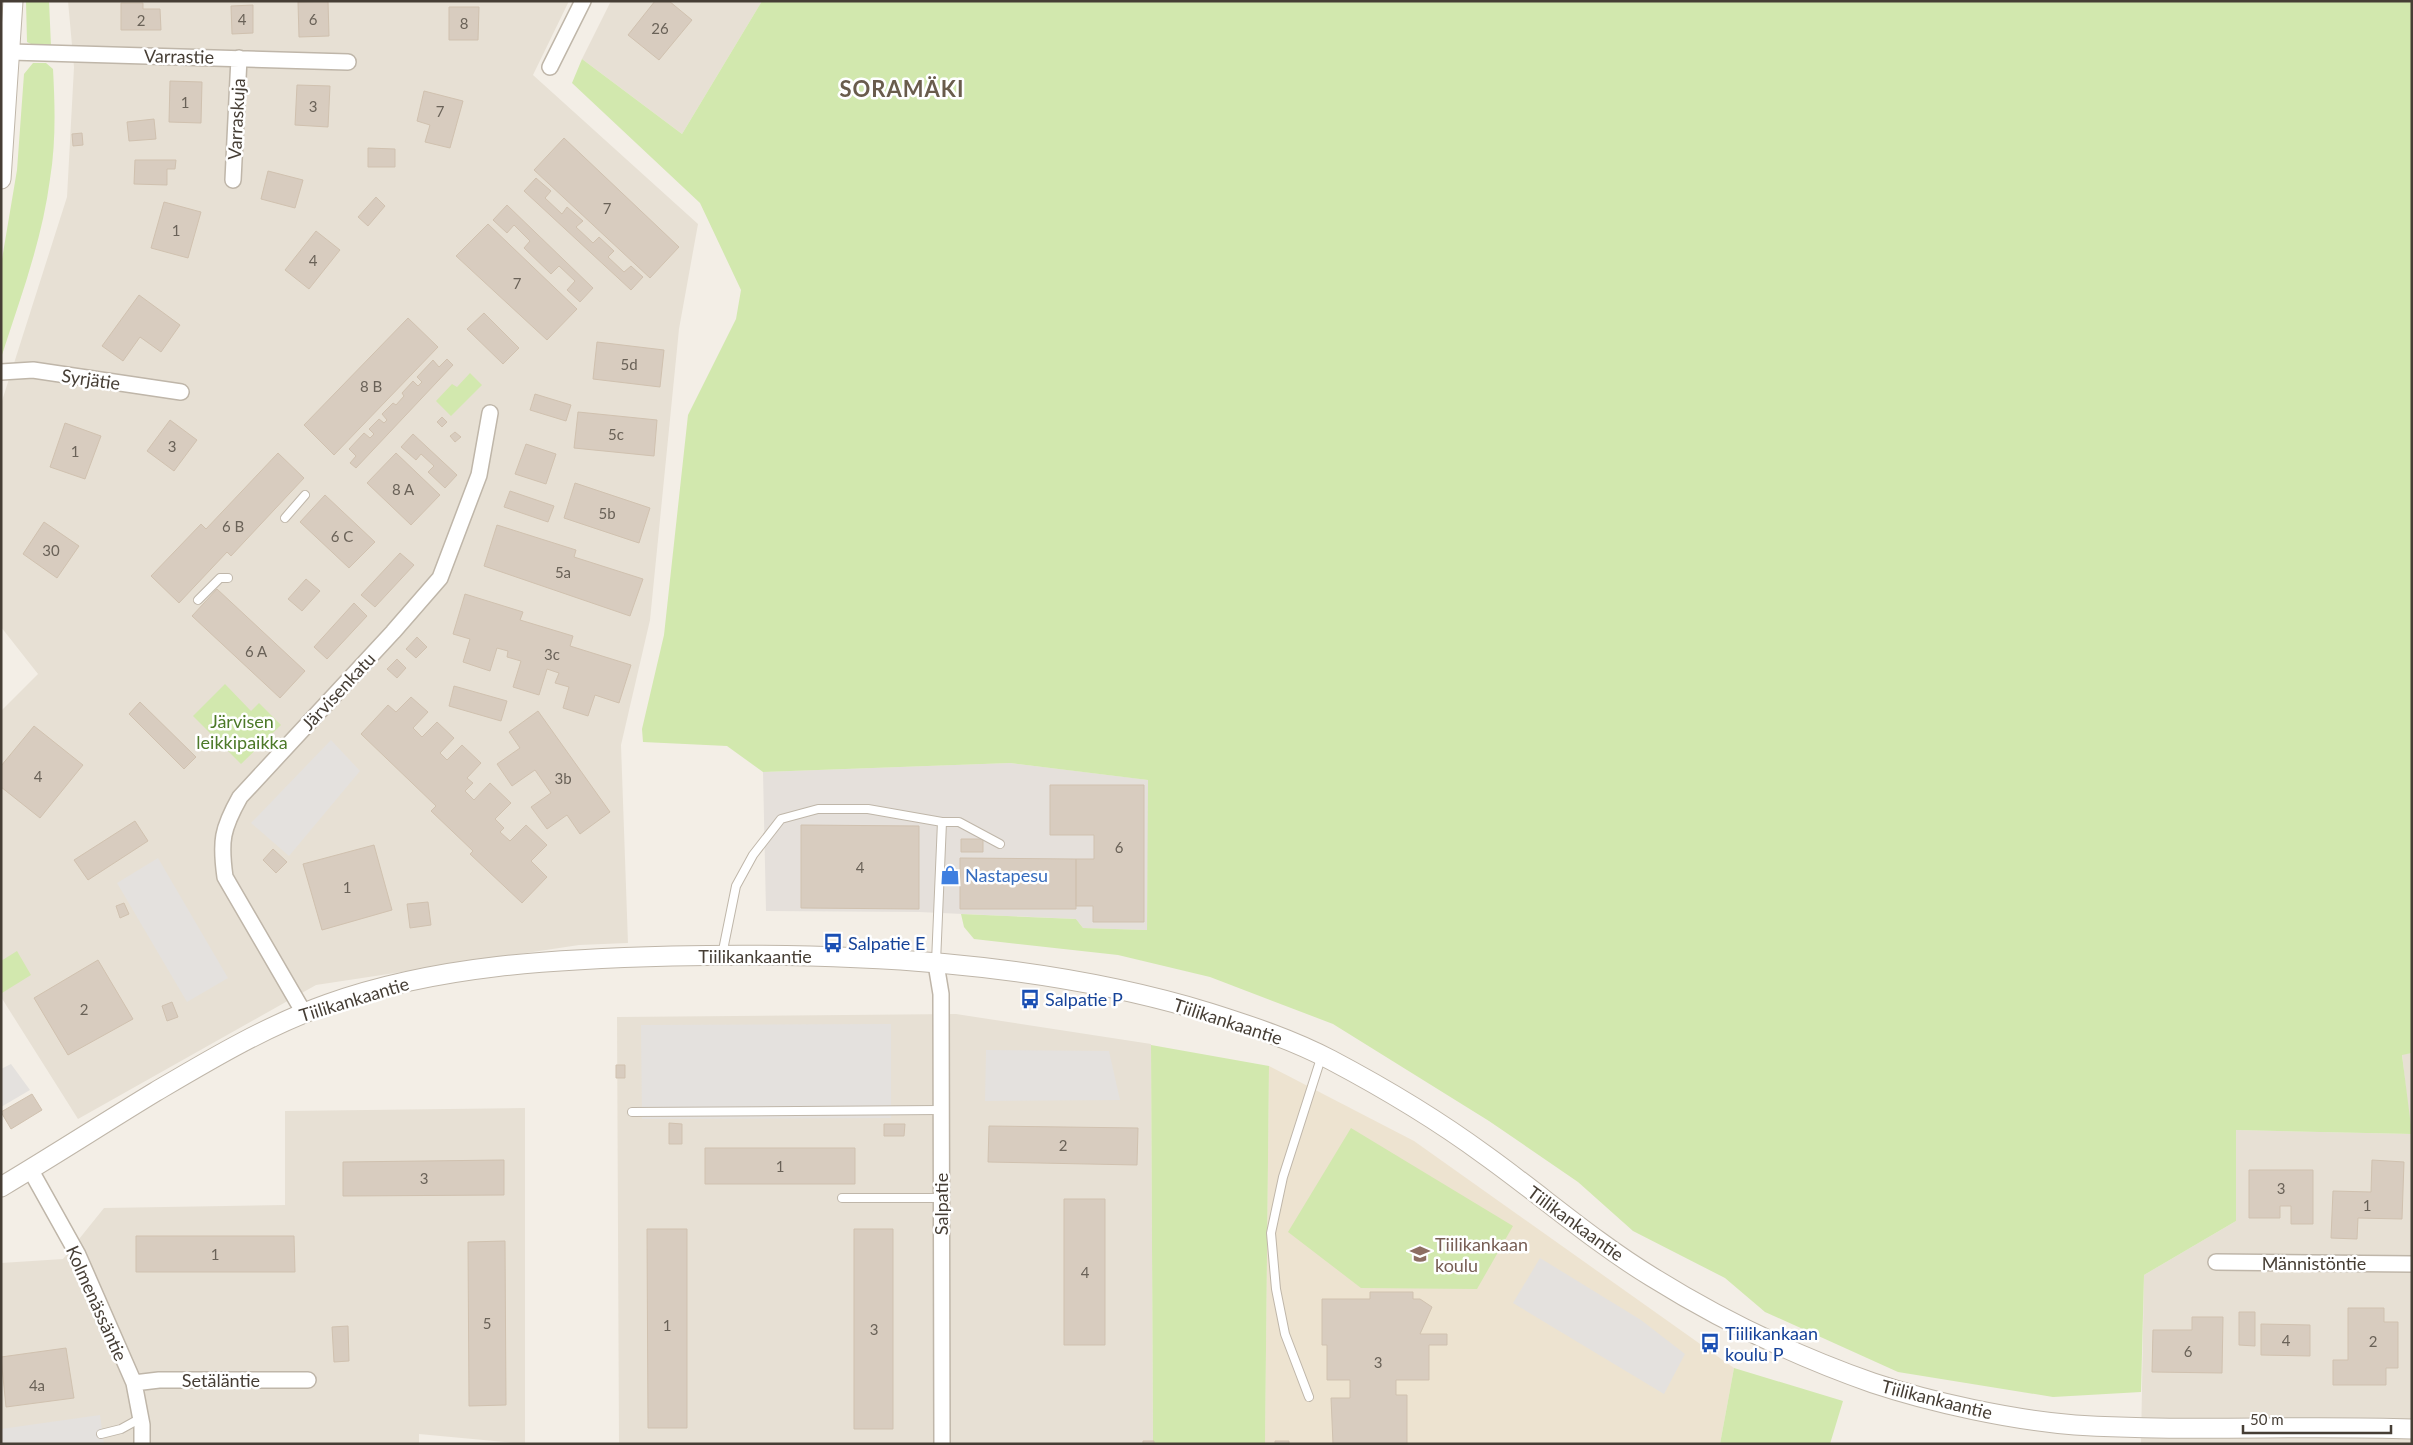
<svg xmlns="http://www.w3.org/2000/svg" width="2413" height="1445" viewBox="0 0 2413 1445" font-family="Lato,sans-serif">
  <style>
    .residential { fill: #e7e0d4 }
    .industrial { fill: #e5e0db }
    .education { fill: #ede3d0 }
    .green { fill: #d2e8ae }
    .parking { fill: #e4e1de }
    .building { fill: #d8ccbf; stroke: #d0c1af }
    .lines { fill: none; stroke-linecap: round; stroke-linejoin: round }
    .service-casing { stroke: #bfb6a9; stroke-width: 10 }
    .minor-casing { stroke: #bfb6a9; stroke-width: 18 }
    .tertiary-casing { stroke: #bfb6a9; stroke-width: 21 }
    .service { stroke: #fff; stroke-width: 8 }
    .minor { stroke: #fff; stroke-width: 15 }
    .tertiary { stroke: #fff; stroke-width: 19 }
    .labels { text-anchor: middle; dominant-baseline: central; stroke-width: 5; stroke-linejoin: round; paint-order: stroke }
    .number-label { font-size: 15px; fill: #6a6258 }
    .street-label { font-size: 18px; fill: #463e35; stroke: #fff }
    .park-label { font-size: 18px; fill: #4c7928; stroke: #fff }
    .shop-label { font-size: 18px; fill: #366cbe; stroke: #fff; text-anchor: start }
    .transit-label { font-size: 18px; fill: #164399; stroke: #fff; text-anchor: start }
    .education-label { font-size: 18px; fill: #785e54; stroke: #fff; text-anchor: start }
    .district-label { font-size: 22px; font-weight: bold; letter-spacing: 1px; fill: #695c4c; stroke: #fff }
  </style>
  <rect width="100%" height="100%" fill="#f3eee6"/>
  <path class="residential" d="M 68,1 L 569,1 L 533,75 L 698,224 L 679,329 L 650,620 L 621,745 L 628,943 L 579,945 L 316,985 L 78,1119 L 1,997 L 1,711 L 38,674 L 1,627 L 1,404 L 67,197 L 74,67 Z
    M 611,1 L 762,1 L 682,134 L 582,59 Z
    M 956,1014 L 1151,1044 L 1153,1444 L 619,1444 L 617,1017 Z
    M 2412,1053 L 2412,1444 L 2141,1444 L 2144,1275 L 2236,1221 L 2236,1130 L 2411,1134 L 2402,1054 Z
    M 525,1108 L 525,1444 L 419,1434 L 419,1444 L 1,1444 L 1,1263 L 63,1259 L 104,1208 L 285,1205 L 285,1111 Z"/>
  <path class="industrial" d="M 1010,763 L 1149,780 L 1147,930 L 1083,928 L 1076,919 L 919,912 L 766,911 L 763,772 Z"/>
  <path class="education" d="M 1269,1066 L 1414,1141 L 1734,1368 L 1720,1444 L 1265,1444 Z"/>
  <path class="green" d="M 26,1 L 49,1 L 51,46 L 35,46 L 27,42 Z
    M 762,1 L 2412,1 L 2412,1053 L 2402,1055 L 2412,1134 L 2236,1130 L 2236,1221 L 2144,1275 L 2141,1392 L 2053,1397 L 1898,1372 L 1765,1312 L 1725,1278 L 1633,1231 L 1578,1182 L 1489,1121 L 1333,1024 L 1210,977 L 1118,955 L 974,939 L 964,927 L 961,914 L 1076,919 L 1083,928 L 1147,930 L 1148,780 L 1010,763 L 763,772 L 727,746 L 643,742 L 642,729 L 664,635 L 688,415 L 736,319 L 741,290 L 700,203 L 572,83 L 582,59 L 682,134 Z
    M 33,63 L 46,63 L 53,69 C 55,105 56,143 50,179 C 42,241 20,299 1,358 L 1,265 L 17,170 L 24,74 Z
    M 470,373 L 482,385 L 451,416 L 436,401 L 452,384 L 457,387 Z
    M 225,684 L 251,711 L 259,703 L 281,725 L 241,764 L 193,716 Z
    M 17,951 L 31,975 L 2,993 L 1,961 Z
    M 1151,1045 L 1269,1066 L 1265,1444 L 1153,1444 Z
    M 1351,1128 L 1513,1226 L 1477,1289 L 1361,1288 L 1288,1232 Z
    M 1734,1368 L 1843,1401 L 1830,1444 L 1720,1444 Z"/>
  <path class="parking" d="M 331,740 L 360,771 L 289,856 L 251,823 Z
    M 158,858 L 228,978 L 187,1002 L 117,883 Z
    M 891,1024 L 891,1118 L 642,1119 L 641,1025 Z
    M 986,1050 L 1109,1051 L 1120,1100 L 985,1101 Z
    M 11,1064 L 30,1090 L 1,1107 L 1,1069 Z
    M 1540,1258 L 1641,1320 L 1685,1354 L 1664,1394 L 1513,1303 Z
    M 100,1415 L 104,1444 L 1,1444 L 1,1429 Z"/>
  <path class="building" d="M 328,1 L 329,36 L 299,37 L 298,2 Z
    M 655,1 L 669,1 L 692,20 L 659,60 L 628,35 Z
    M 121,3 L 143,3 L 143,9 L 160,9 L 161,30 L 121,30 Z
    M 253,5 L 253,33 L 232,34 L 231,6 Z
    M 449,7 L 479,7 L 478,40 L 449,40 Z
    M 170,81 L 202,82 L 201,123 L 169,122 Z
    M 297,85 L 330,86 L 328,127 L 295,125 Z
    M 424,91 L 463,101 L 450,148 L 425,142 L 430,125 L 417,121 Z
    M 154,119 L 156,139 L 129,141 L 127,122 Z
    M 82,133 L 83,145 L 73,146 L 72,134 Z
    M 564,138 L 679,247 L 650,278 L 534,170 Z
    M 368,148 L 395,149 L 395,167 L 368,167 Z
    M 135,160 L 176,160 L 175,169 L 167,169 L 167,185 L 134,184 Z
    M 268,171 L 303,180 L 295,208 L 261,199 Z
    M 536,178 L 551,191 L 545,198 L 562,214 L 567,207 L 583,221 L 576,227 L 593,243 L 599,237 L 614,251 L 608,257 L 624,272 L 631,266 L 643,277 L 631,290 L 524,191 Z
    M 376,197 L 385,206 L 368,226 L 358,217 Z
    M 164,202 L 201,212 L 188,258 L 151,248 Z
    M 507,205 L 593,288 L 580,302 L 567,290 L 575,281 L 559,266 L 551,274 L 524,248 L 530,241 L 514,225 L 507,233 L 493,220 Z
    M 488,224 L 577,309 L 547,340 L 456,256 Z
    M 316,231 L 340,250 L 309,289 L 285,270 Z
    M 139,295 L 180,325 L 161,352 L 140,337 L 123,361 L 102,346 Z
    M 484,313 L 519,348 L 503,364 L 467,329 Z
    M 408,318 L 438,347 L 334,455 L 304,425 Z
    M 597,342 L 664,350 L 660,387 L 593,379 Z
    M 447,359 L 453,365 L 356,468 L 350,463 L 356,456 L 349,449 L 364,433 L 370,438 L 374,434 L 369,429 L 379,419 L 384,423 L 387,420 L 382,414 L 393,403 L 396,405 L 404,396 L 402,393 L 413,381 L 418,386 L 422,382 L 417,377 L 433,360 L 439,367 Z
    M 535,394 L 571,405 L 566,421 L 530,410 Z
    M 578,412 L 657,420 L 654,456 L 574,448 Z
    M 442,417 L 447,422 L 442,427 L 437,422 Z
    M 170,420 L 197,440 L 174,471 L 147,451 Z
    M 65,423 L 101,436 L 85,479 L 50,467 Z
    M 455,432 L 461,437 L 455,442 L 450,436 Z
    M 413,434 L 457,475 L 445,488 L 428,472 L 434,466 L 421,454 L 416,460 L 401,447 Z
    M 526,444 L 556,454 L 546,484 L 515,474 Z
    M 278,453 L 304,478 L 231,556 L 227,552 L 179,603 L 151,576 L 201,524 L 206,529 Z
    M 396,453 L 440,495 L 411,525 L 367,483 Z
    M 575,483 L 650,508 L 639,543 L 564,518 Z
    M 510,491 L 554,506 L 548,522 L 504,507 Z
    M 325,495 L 375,542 L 349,568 L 300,522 Z
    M 44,522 L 79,546 L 57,578 L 23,554 Z
    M 497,525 L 576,550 L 574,557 L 643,579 L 630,616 L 484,566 Z
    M 400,553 L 414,565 L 375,607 L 361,595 Z
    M 306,579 L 320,591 L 302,611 L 288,599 Z
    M 217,589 L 305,671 L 280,698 L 192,616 Z
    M 465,594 L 523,612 L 520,620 L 573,636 L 570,646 L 631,665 L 619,703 L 595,695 L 588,716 L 563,708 L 569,687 L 555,683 L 559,673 L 547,669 L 539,695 L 513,687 L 521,661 L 507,657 L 508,651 L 497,648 L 490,671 L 463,662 L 470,639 L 453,634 Z
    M 354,603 L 367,616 L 327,659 L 314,647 Z
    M 417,637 L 427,647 L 416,658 L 406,649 Z
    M 397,659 L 406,668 L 397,678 L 387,669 Z
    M 454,686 L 507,701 L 501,721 L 449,706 Z
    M 411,697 L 428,712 L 413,728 L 422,737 L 437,722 L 454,738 L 440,753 L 447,760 L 462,745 L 481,763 L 467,778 L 473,783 L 465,791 L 474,800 L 490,783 L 511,803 L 495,819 L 504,828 L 500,832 L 510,841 L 526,825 L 547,845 L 531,861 L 547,877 L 522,903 L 470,854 L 473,851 L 431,811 L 436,806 L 361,734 L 388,705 L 396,712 Z
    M 140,702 L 196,757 L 184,769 L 129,714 Z
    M 538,711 L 610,812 L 580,834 L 567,815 L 547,829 L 531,807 L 551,793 L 535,770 L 512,786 L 497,764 L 520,748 L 509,732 Z
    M 34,726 L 83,765 L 40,818 L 1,787 L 1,766 Z
    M 1050,785 L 1144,785 L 1144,922 L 1093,922 L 1093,906 L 1076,906 L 1076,859 L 1094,859 L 1094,835 L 1050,835 Z
    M 135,821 L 148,841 L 88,880 L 74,860 Z
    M 801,825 L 919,826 L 919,909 L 801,908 Z
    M 961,839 L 983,839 L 983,852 L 961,852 Z
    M 374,845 L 392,910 L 322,930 L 303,864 Z
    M 273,849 L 287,862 L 276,873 L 263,860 Z
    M 960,858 L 1076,859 L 1076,909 L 960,909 Z
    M 428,902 L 431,925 L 410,928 L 407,904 Z
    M 124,903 L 129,914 L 120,918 L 116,906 Z
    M 98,960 L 133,1019 L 68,1055 L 34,998 Z
    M 172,1002 L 178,1017 L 167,1021 L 162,1006 Z
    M 616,1065 L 625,1065 L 625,1078 L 616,1078 Z
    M 32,1094 L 42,1110 L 11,1129 L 1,1112 Z
    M 669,1123 L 682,1124 L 682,1144 L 669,1144 Z
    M 884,1124 L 905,1124 L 904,1136 L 884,1136 Z
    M 989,1126 L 1138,1128 L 1137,1165 L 988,1162 Z
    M 705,1148 L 855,1148 L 855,1184 L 705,1184 Z
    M 504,1160 L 504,1195 L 343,1196 L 343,1162 Z
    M 2372,1160 L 2404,1162 L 2402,1219 L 2358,1218 L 2357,1239 L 2331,1238 L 2333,1191 L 2371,1192 Z
    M 2249,1170 L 2313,1170 L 2313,1224 L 2291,1224 L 2291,1206 L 2280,1206 L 2280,1218 L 2249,1218 Z
    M 1064,1199 L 1105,1199 L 1105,1345 L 1064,1345 Z
    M 647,1229 L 687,1229 L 687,1428 L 648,1428 Z
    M 854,1229 L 893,1229 L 893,1429 L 854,1429 Z
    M 136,1236 L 294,1236 L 295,1272 L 136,1272 Z
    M 505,1241 L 506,1405 L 469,1406 L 468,1242 Z
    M 1370,1292 L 1413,1292 L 1413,1299 L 1420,1299 L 1432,1307 L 1420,1334 L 1447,1334 L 1447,1345 L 1429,1345 L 1429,1380 L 1396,1380 L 1396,1395 L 1407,1395 L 1407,1444 L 1333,1444 L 1331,1398 L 1350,1398 L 1350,1380 L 1327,1380 L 1327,1345 L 1322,1345 L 1322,1299 L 1370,1299 Z
    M 2348,1308 L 2384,1308 L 2384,1322 L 2398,1322 L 2398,1368 L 2386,1368 L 2386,1385 L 2333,1385 L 2333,1360 L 2348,1360 Z
    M 2239,1312 L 2255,1312 L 2255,1346 L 2239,1345 Z
    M 2192,1317 L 2223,1317 L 2222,1373 L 2152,1372 L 2153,1330 L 2192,1330 Z
    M 2261,1324 L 2310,1325 L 2310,1356 L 2261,1355 Z
    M 348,1326 L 349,1361 L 334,1362 L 332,1327 Z
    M 66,1348 L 74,1398 L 6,1407 L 1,1357 Z
    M 1143,1441 L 1154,1441 L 1154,1444 L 1143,1444 Z
    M 1275,1441 L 1289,1441 L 1289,1444 L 1275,1444 Z"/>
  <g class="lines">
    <defs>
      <path id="service" d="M 285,518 L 305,495
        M 198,600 L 220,578 L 228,578
        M 942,822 L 959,822 L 1000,844
        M 722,955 L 736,886 L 753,855 L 781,819 L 818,809 L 868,809 L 942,822 L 936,962
        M 632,1112 L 941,1110
        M 842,1198 L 941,1198
        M 1309,1397 L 1285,1334 L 1276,1289 L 1271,1233 L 1283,1177 L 1322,1055
        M 101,1434 L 121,1429 L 141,1418"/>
      <path id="minor" d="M 11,52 L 348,62
        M 550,67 L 583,1
        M 233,180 L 239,58
        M 1,372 L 33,370 L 181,392
        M 936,964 L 941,994 L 942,1444
        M 304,1013 L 225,877 C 220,841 222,829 240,797 L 393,632 L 440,578 L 479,475 L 490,413
        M 30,1169 L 78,1255 L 134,1383 L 142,1425 L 142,1444
        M 2216,1262 L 2412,1264
        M 134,1383 L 159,1380 L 308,1380"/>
      <path id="tertiary" d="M 1,179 L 13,1
        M 1,1187 C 53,1156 104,1123 155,1092 C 211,1059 266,1026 328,1004 C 437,965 557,959 672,956 C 849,952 1040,961 1210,1013 C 1251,1026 1293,1040 1331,1060 C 1384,1088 1436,1119 1485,1155 C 1541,1195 1593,1241 1652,1277 C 1721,1320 1796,1356 1873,1383 C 1933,1403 2013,1420 2075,1425 C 2187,1432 2300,1425 2412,1429"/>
    </defs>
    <use href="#service" class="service-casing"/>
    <use href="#minor" class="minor-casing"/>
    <use href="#tertiary" class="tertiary-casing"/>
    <use href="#service" class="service"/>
    <use href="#minor" class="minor"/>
    <use href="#tertiary" class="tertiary"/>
  </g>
  <defs>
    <symbol id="shop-bare" viewBox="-9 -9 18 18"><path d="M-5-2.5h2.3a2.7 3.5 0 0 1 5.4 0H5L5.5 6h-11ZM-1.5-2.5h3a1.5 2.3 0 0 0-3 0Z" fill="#3f7fe0" stroke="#fff" stroke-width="2.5" paint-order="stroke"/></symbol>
    <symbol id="bus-bare" viewBox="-9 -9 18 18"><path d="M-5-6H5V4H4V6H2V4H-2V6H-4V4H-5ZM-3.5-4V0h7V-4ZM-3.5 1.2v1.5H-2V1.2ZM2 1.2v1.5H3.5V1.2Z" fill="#1a4fb4" stroke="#fff" stroke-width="2.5" paint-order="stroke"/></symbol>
    <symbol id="school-bare" viewBox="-9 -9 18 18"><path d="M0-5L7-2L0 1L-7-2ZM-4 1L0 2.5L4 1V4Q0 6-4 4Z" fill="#8d6e63" stroke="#fff" stroke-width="2.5" paint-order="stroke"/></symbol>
  </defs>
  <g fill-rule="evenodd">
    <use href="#shop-bare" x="936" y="861" width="28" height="28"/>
    <use href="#bus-bare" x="819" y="929" width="28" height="28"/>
    <use href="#bus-bare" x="1016" y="985" width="28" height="28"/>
    <use href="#school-bare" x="1406" y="1240" width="28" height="28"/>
    <use href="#bus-bare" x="1696" y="1329" width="28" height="28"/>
  </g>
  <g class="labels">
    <g class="number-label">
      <text x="242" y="19">4</text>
      <text x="313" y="19">6</text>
      <text x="141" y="20">2</text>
      <text x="464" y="23">8</text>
      <text x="660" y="28">26</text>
      <text x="185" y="102">1</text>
      <text x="313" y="106">3</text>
      <text x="440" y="111">7</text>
      <text x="607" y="208">7</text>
      <text x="176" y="230">1</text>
      <text x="313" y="260">4</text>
      <text x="517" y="283">7</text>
      <text x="629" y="364">5d</text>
      <text x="371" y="386">8 B</text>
      <text x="616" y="434">5c</text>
      <text x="172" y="446">3</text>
      <text x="75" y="451">1</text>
      <text x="403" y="489">8 A</text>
      <text x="607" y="513">5b</text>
      <text x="233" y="526">6 B</text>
      <text x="342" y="536">6 C</text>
      <text x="51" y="550">30</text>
      <text x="563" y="572">5a</text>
      <text x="256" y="651">6 A</text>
      <text x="552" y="654">3c</text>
      <text x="38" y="776">4</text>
      <text x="563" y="778">3b</text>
      <text x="1119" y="847">6</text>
      <text x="860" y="867">4</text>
      <text x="347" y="887">1</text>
      <text x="84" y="1009">2</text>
      <text x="1063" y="1145">2</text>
      <text x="780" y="1166">1</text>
      <text x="424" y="1178">3</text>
      <text x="2281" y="1188">3</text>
      <text x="2367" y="1205">1</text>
      <text x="215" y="1254">1</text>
      <text x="1085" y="1272">4</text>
      <text x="487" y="1323">5</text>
      <text x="667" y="1325">1</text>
      <text x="874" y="1329">3</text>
      <text x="2286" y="1340">4</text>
      <text x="2373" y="1341">2</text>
      <text x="2188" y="1351">6</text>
      <text x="1378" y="1362">3</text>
      <text x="37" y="1385">4a</text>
    </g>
    <g class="street-label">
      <text transform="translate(179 56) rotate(1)">Varrastie</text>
      <text transform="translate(236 119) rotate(-87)">Varraskuja</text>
      <text transform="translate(91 379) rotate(8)">Syrjätie</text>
      <text transform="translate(338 691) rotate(-47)">Järvisenkatu</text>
      <text x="755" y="956">Tiilikankaantie</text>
      <text transform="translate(354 999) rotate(-17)">Tiilikankaantie</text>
      <text transform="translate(1228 1021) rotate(18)">Tiilikankaantie</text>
      <text transform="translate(941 1204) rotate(-90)">Salpatie</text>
      <text transform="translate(1576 1223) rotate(36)">Tiilikankaantie</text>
      <text x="2314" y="1263">Männistöntie</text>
      <text transform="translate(97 1303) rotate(66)">Kolmenässäntie</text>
      <text x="221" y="1380">Setäläntie</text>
      <text transform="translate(1937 1399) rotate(14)">Tiilikankaantie</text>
    </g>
    <g class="park-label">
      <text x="242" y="721">Järvisen<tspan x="242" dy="21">leikkipaikka</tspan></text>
    </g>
    <g class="shop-label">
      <text x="965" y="875">Nastapesu</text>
    </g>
    <g class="transit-label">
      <text x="848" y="943">Salpatie E</text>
      <text x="1045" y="999">Salpatie P</text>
      <text x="1725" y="1333">Tiilikankaan<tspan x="1725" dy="21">koulu P</tspan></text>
    </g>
    <g class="education-label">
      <text x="1435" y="1244">Tiilikankaan<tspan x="1435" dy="21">koulu</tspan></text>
    </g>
    <g class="district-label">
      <text x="902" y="88">SORAMÄKI</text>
    </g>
  </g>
  <rect width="2413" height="1445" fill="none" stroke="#463e35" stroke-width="5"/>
  <path d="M2243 1425v8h148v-8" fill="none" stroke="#463e35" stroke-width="2.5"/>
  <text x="2250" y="1425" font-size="15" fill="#463e35" stroke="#ffffff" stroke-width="4" paint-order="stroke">50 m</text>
</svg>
